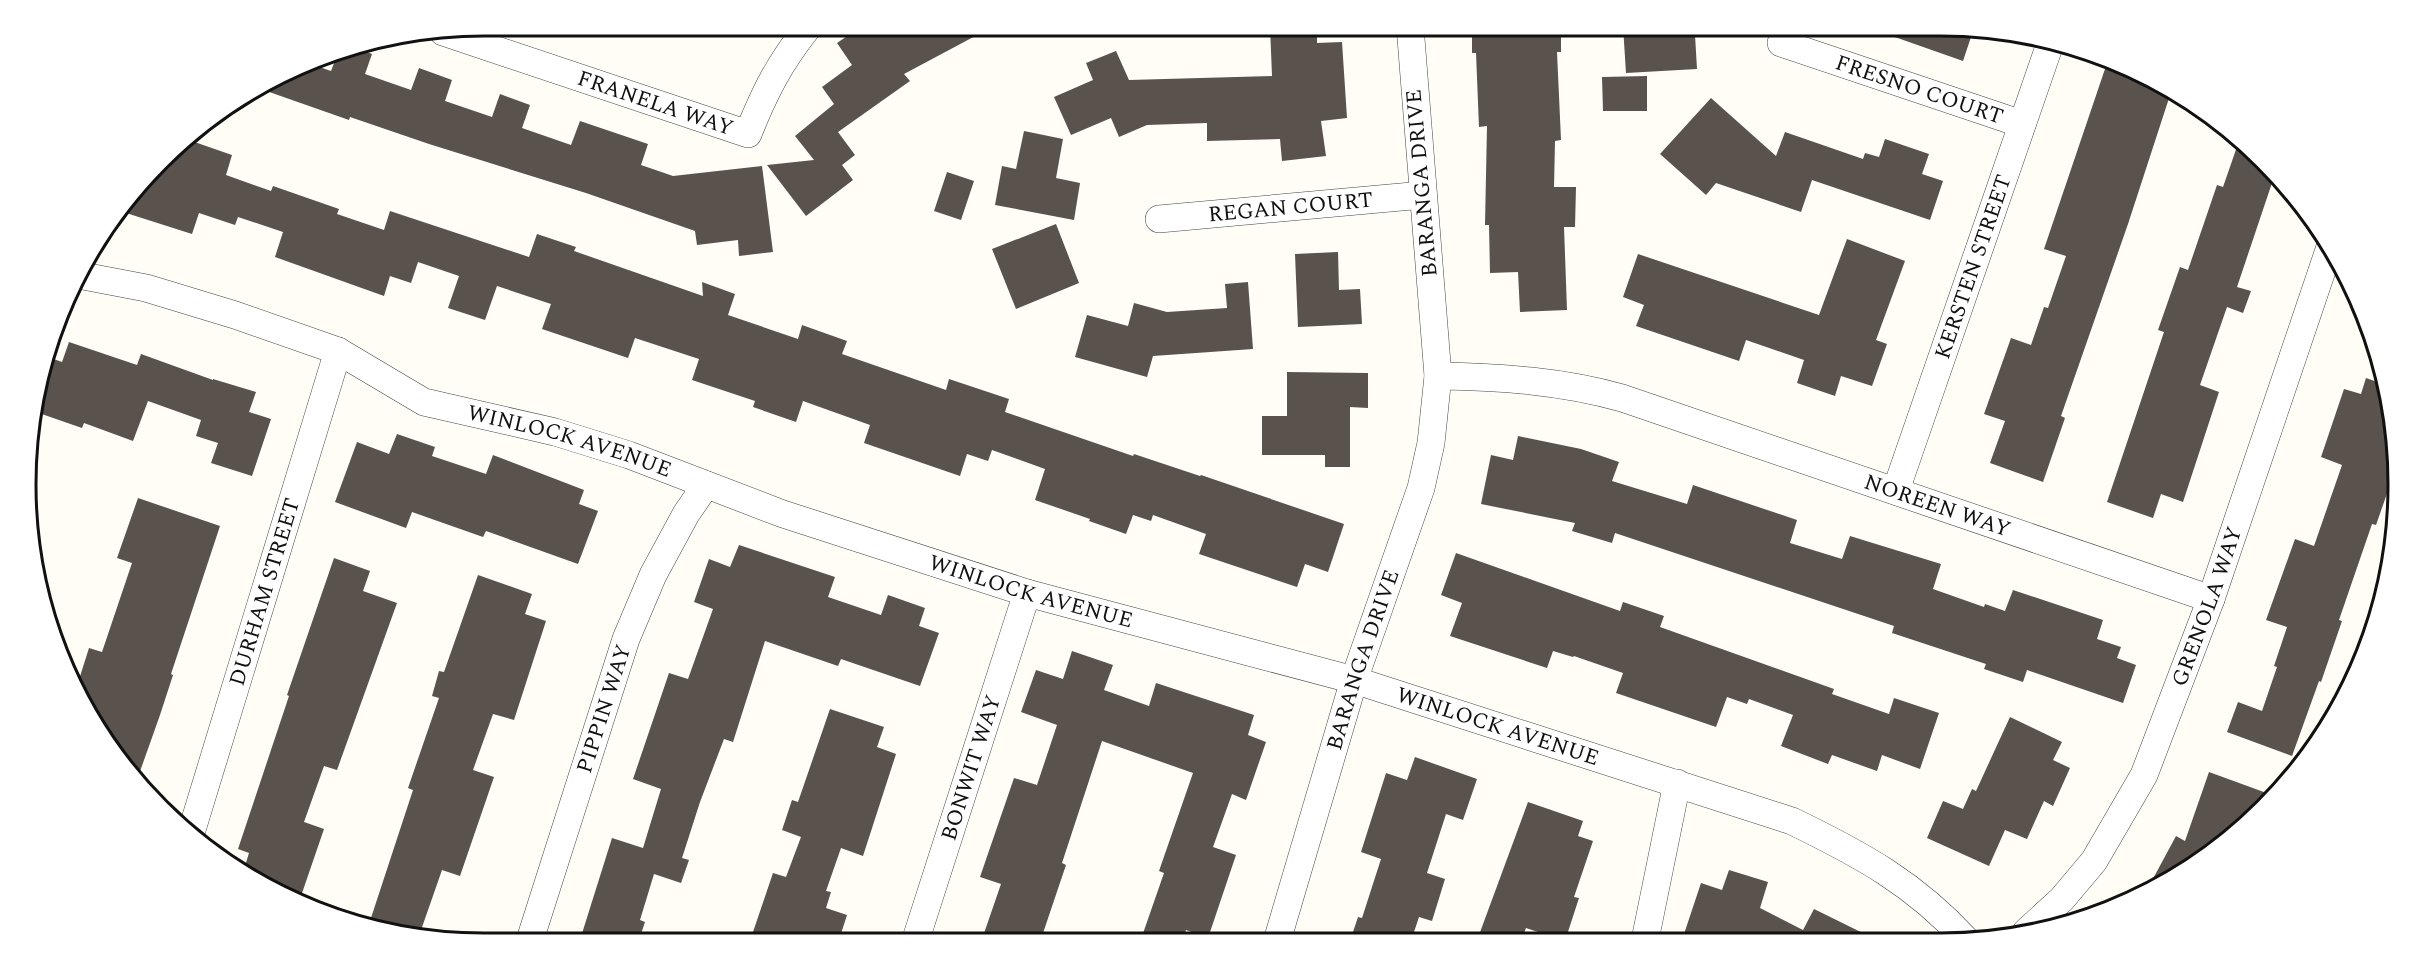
<svg xmlns="http://www.w3.org/2000/svg" width="2424" height="969" viewBox="0 0 2424 969" font-family="Spectral,serif">
  <style>
    .building { fill: #5a524d }
    .lines { fill: none; stroke-linecap: round; stroke-linejoin: round }
    .street-casing { stroke: #444; stroke-width: 28 }
    .street { stroke: #fff; stroke-width: 27 }
    .labels { text-anchor: middle; dominant-baseline: central; stroke-width: 6; stroke-linejoin: round; paint-order: stroke }
    .street-label { font-size: 22px; fill: #111; stroke: #fff }
    .rim { fill: none; stroke: #111; stroke-width: 3 }
  </style>
  <rect width="100%" height="100%" fill="#fffdf5"/>
  <path class="building" d="M 862,26 L 869,26 L 877,36 L 896,26 L 994,26 L 904,74 L 910,81 L 838,132 L 855,155 L 842,165 L 853,180 L 806,216 L 767,165 L 814,160 L 795,136 L 834,104 L 822,87 L 852,65 L 837,43 Z
    M 1270,26 L 1317,26 L 1317,43 L 1342,42 L 1347,118 L 1321,121 L 1326,156 L 1282,161 L 1280,139 L 1207,141 L 1207,123 L 1147,125 L 1119,137 L 1111,118 L 1071,135 L 1054,97 L 1093,80 L 1086,63 L 1116,51 L 1129,80 L 1272,76 Z
    M 1472,26 L 1561,26 L 1561,52 L 1557,52 L 1561,140 L 1555,141 L 1554,187 L 1576,187 L 1575,227 L 1564,227 L 1567,310 L 1520,312 L 1518,272 L 1490,273 L 1489,225 L 1485,225 L 1487,126 L 1479,127 L 1476,53 L 1472,53 Z
    M 1623,26 L 1671,26 L 1671,36 L 1695,35 L 1697,69 L 1626,73 Z
    M 1872,26 L 1940,26 L 1973,31 L 1963,61 L 1872,29 Z
    M 354,47 L 372,54 L 365,74 L 411,90 L 419,68 L 452,80 L 445,101 L 492,117 L 500,94 L 530,105 L 522,128 L 571,145 L 580,121 L 648,144 L 641,165 L 673,176 L 762,166 L 773,252 L 739,256 L 738,240 L 697,245 L 695,231 L 586,193 L 429,144 L 350,117 L 349,120 L 255,87 L 308,63 L 331,71 L 339,50 Z
    M 2107,63 L 2142,75 L 2172,89 L 2128,224 L 2061,416 L 2065,418 L 2043,482 L 1990,463 L 2005,421 L 1984,414 L 2011,338 L 2031,345 L 2044,307 L 2048,308 L 2066,256 L 2044,249 Z
    M 1647,76 L 1647,111 L 1603,111 L 1602,77 Z
    M 1711,98 L 1776,156 L 1785,132 L 1863,159 L 1865,153 L 1879,157 L 1885,139 L 1929,154 L 1922,174 L 1943,181 L 1930,220 L 1812,180 L 1801,212 L 1716,183 L 1706,195 L 1660,154 Z
    M 1024,131 L 1063,139 L 1056,178 L 1080,183 L 1074,220 L 995,205 L 1002,166 L 1016,169 Z
    M 183,138 L 232,155 L 226,175 L 271,191 L 273,186 L 339,209 L 337,214 L 384,230 L 390,211 L 529,257 L 537,234 L 576,247 L 574,251 L 703,296 L 702,282 L 735,294 L 728,315 L 798,339 L 802,325 L 847,341 L 842,354 L 946,390 L 949,379 L 1009,399 L 1005,412 L 1133,456 L 1134,454 L 1200,476 L 1201,475 L 1344,524 L 1328,572 L 1305,564 L 1297,587 L 1199,554 L 1206,534 L 1153,515 L 1151,521 L 1133,515 L 1126,534 L 1089,521 L 1090,519 L 1035,500 L 1045,469 L 992,450 L 988,461 L 967,454 L 960,476 L 864,443 L 870,425 L 803,401 L 796,422 L 753,407 L 755,401 L 692,380 L 699,359 L 635,338 L 628,358 L 542,329 L 551,304 L 497,286 L 485,320 L 448,308 L 459,276 L 418,262 L 411,283 L 390,276 L 384,296 L 275,257 L 283,232 L 238,217 L 235,225 L 199,213 L 192,234 L 123,212 Z
    M 2240,138 L 2275,174 L 2237,287 L 2251,291 L 2243,313 L 2227,307 L 2200,385 L 2219,392 L 2183,502 L 2161,494 L 2153,518 L 2107,502 L 2164,332 L 2158,330 L 2180,267 L 2188,270 L 2217,185 L 2223,187 Z
    M 947,172 L 974,181 L 961,220 L 934,211 Z
    M 1056,224 L 1079,283 L 1016,309 L 992,249 Z
    M 1847,239 L 1905,261 L 1876,340 L 1887,344 L 1872,386 L 1841,376 L 1835,396 L 1797,383 L 1804,360 L 1746,340 L 1739,361 L 1636,326 L 1644,305 L 1623,297 L 1638,254 L 1819,315 Z
    M 1338,252 L 1339,290 L 1360,289 L 1362,324 L 1298,327 L 1295,254 Z
    M 1248,282 L 1253,349 L 1153,356 L 1147,377 L 1075,357 L 1087,315 L 1128,326 L 1134,303 L 1167,312 L 1227,308 L 1225,284 Z
    M 69,342 L 137,365 L 141,354 L 213,380 L 213,379 L 256,392 L 249,412 L 271,419 L 252,476 L 211,463 L 218,443 L 196,436 L 201,420 L 148,401 L 133,441 L 84,423 L 82,428 L 33,411 L 45,356 L 62,362 Z
    M 1287,372 L 1368,373 L 1368,408 L 1350,407 L 1350,467 L 1325,467 L 1325,455 L 1262,455 L 1262,416 L 1287,416 Z
    M 2366,378 L 2386,385 L 2397,454 L 2397,465 L 2376,525 L 2372,524 L 2339,620 L 2342,621 L 2321,682 L 2319,681 L 2292,756 L 2227,732 L 2238,702 L 2262,711 L 2277,667 L 2274,666 L 2287,627 L 2266,620 L 2295,539 L 2314,546 L 2342,465 L 2321,457 L 2344,389 L 2361,394 Z
    M 397,434 L 435,447 L 432,456 L 486,474 L 493,455 L 584,490 L 579,504 L 598,511 L 578,564 L 486,531 L 483,537 L 412,512 L 406,528 L 335,502 L 357,442 L 389,454 Z
    M 1518,436 L 1581,449 L 1619,462 L 1612,481 L 1687,504 L 1693,485 L 1797,520 L 1790,543 L 1842,559 L 1850,536 L 1941,564 L 1933,589 L 1984,607 L 1985,604 L 2005,611 L 2013,590 L 2103,620 L 2097,639 L 2121,647 L 2117,658 L 2136,665 L 2123,703 L 2027,670 L 2023,682 L 1984,669 L 1986,664 L 1892,633 L 1894,626 L 1615,533 L 1612,543 L 1572,531 L 1575,523 L 1481,504 L 1491,455 L 1513,460 Z
    M 138,498 L 220,526 L 171,674 L 173,675 L 160,715 L 138,777 L 103,739 L 76,689 L 89,648 L 102,652 L 132,563 L 117,558 Z
    M 739,545 L 835,577 L 828,597 L 881,615 L 888,595 L 925,608 L 919,626 L 939,633 L 920,686 L 841,659 L 838,666 L 765,641 L 733,742 L 724,739 L 700,802 L 682,858 L 689,860 L 681,883 L 654,874 L 640,920 L 645,922 L 638,943 L 579,943 L 612,838 L 643,848 L 661,789 L 633,779 L 669,673 L 688,679 L 713,609 L 694,602 L 709,559 L 730,567 Z
    M 1456,553 L 1620,611 L 1623,602 L 1664,616 L 1660,627 L 1834,689 L 1832,694 L 1889,714 L 1894,698 L 1939,713 L 1920,769 L 1882,755 L 1877,771 L 1832,755 L 1828,764 L 1781,746 L 1793,715 L 1749,699 L 1747,704 L 1727,697 L 1716,727 L 1616,693 L 1623,673 L 1574,656 L 1573,657 L 1553,651 L 1547,668 L 1450,636 L 1462,603 L 1441,595 Z
    M 334,558 L 370,571 L 363,591 L 397,603 L 337,770 L 324,766 L 304,822 L 324,829 L 300,899 L 244,869 L 249,853 L 238,849 L 289,696 L 287,695 Z
    M 478,575 L 532,594 L 525,614 L 546,621 L 514,720 L 493,714 L 473,770 L 494,777 L 460,876 L 442,870 L 420,933 L 369,924 L 413,790 L 408,788 L 439,698 L 432,696 L 439,671 L 444,672 Z
    M 1072,651 L 1113,665 L 1104,690 L 1149,706 L 1156,683 L 1254,715 L 1248,735 L 1266,742 L 1246,800 L 1232,794 L 1213,847 L 1236,855 L 1208,938 L 1186,930 L 1182,942 L 1140,942 L 1164,873 L 1159,871 L 1193,773 L 1102,741 L 1062,863 L 1066,865 L 1040,942 L 981,942 L 1001,884 L 980,877 L 1014,778 L 1037,785 L 1057,725 L 1021,712 L 1036,670 L 1063,679 Z
    M 830,709 L 884,727 L 877,747 L 896,754 L 863,856 L 841,848 L 826,891 L 831,892 L 826,908 L 847,915 L 838,943 L 785,943 L 753,932 L 773,873 L 786,877 L 801,837 L 782,830 L 792,800 L 798,802 Z
    M 2010,717 L 2062,742 L 2053,760 L 2070,768 L 2053,806 L 2044,801 L 2027,839 L 2005,830 L 1989,866 L 1927,838 L 1943,801 L 1963,809 L 1972,789 L 1976,791 Z
    M 1415,757 L 1477,779 L 1463,820 L 1446,814 L 1427,873 L 1445,879 L 1432,921 L 1419,917 L 1413,935 L 1419,937 L 1418,941 L 1350,941 L 1358,917 L 1362,918 L 1381,859 L 1361,852 L 1386,773 L 1407,780 Z
    M 2209,772 L 2272,795 L 2242,830 L 2148,888 L 2176,836 L 2185,841 Z
    M 1528,802 L 1583,821 L 1578,836 L 1593,841 L 1574,897 L 1579,898 L 1565,941 L 1526,928 L 1521,941 L 1495,941 L 1479,935 Z
    M 1729,870 L 1768,882 L 1760,908 L 1803,930 L 1814,909 L 1877,940 L 1682,940 L 1701,883 L 1722,890 Z"/>
  <g class="lines">
    <defs>
      <g id="street">
        <path id="s1" d="M 443,32 L 748,134 C 765,91 780,62 809,26"/>
        <path id="s2" d="M 1781,43 L 2022,124"/>
        <path id="s3" d="M 1159,219 L 1423,195"/>
        <path id="s4" d="M 78,275 L 146,288 L 235,315 L 338,351 L 424,402 L 555,432 L 629,455 L 783,514 L 1027,593 L 1354,680 L 1792,821 C 1860,854 1914,883 1966,940"/>
        <path id="s5" d="M 1438,376 C 1501,377 1562,381 1622,398 L 2211,599"/>
        <path id="s6" d="M 1896,490 L 2050,44"/>
        <path id="s7" d="M 191,833 L 338,351"/>
        <path id="s8" d="M 2026,932 L 2062,899 L 2094,861 L 2144,775 L 2211,599 L 2330,247"/>
        <path d="M 1645,940 L 1677,783"/>
        <path id="s9" d="M 1277,941 L 1354,680 L 1421,488 L 1431,443 L 1438,376 L 1410,26"/>
        <path id="s10" d="M 915,942 L 1027,593"/>
        <path id="s11" d="M 529,943 L 626,639 L 653,575 L 686,514 L 706,485"/>
      </g>
    </defs>
    <use href="#street" class="street-casing"/>
    <use href="#street" class="street"/>
  </g>
  <g class="labels">
    <g class="street-label">
      <text stroke="none"><textPath href="#s2" startOffset="146">FRESNO COURT</textPath></text>
      <text stroke="none"><textPath href="#s1" startOffset="224">FRANELA WAY</textPath></text>
      <text transform="translate(1422 183) rotate(-95)">BARANGA DRIVE</text>
      <text stroke="none"><textPath href="#s3" startOffset="132">REGAN COURT</textPath></text>
      <text stroke="none"><textPath href="#s6" startOffset="236">KERSTEN STREET</textPath></text>
      <text stroke="none"><textPath href="#s4" startOffset="522">WINLOCK AVENUE</textPath></text>
      <text stroke="none"><textPath href="#s5" startOffset="519">NOREEN WAY</textPath></text>
      <text stroke="none"><textPath href="#s4" startOffset="1008">WINLOCK AVENUE</textPath></text>
      <text stroke="none"><textPath href="#s7" startOffset="252">DURHAM STREET</textPath></text>
      <text stroke="none"><textPath href="#s8" startOffset="378">GRENOLA WAY</textPath></text>
      <text stroke="none"><textPath href="#s9" startOffset="294">BARANGA DRIVE</textPath></text>
      <text stroke="none"><textPath href="#s11" startOffset="246">PIPPIN WAY</textPath></text>
      <text stroke="none"><textPath href="#s4" startOffset="1494">WINLOCK AVENUE</textPath></text>
      <text stroke="none"><textPath href="#s10" startOffset="183">BONWIT WAY</textPath></text>
    </g>
  </g>
  <path d="M0 0H2424V969H0ZM484 36H1940A448 448 0 0 1 2388 484V485A448 448 0 0 1 1940 933H484A448 448 0 0 1 36 485V484A448 448 0 0 1 484 36Z" fill="#fff" fill-rule="evenodd"/>
  <path class="rim" d="M484 36H1940A448 448 0 0 1 2388 484V485A448 448 0 0 1 1940 933H484A448 448 0 0 1 36 485V484A448 448 0 0 1 484 36Z"/>
</svg>
